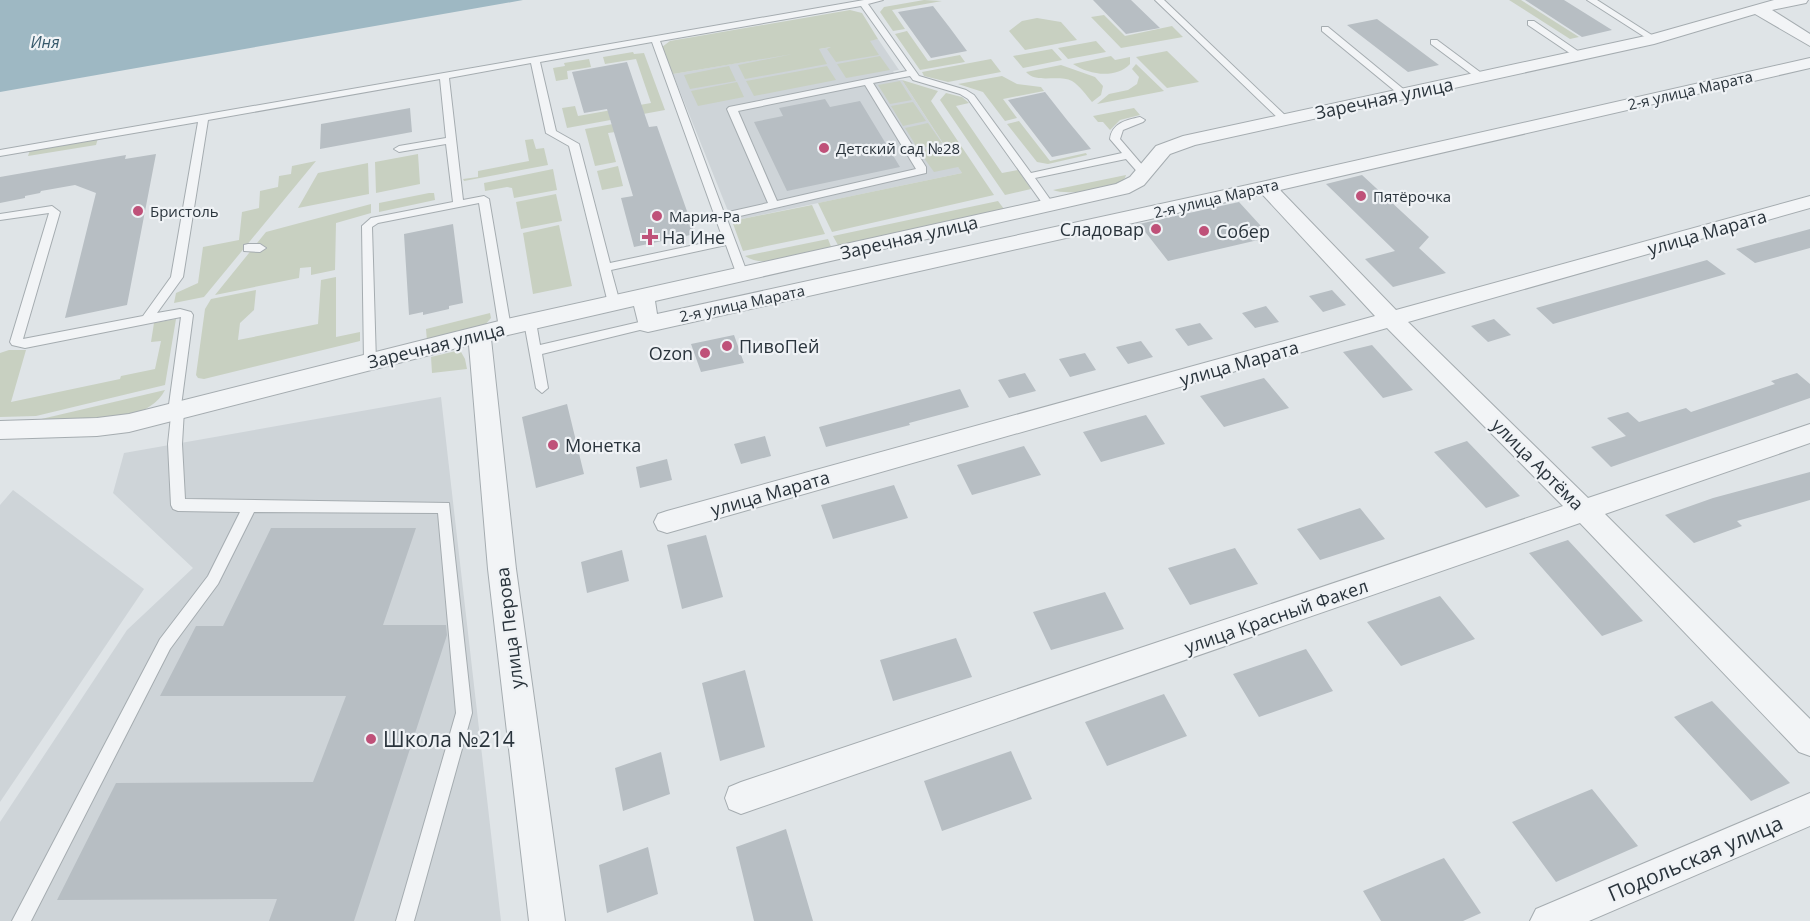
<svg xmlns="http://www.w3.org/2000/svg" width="1810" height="921" viewBox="0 0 1810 921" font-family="'Open Sans',sans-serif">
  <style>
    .built { fill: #ced4d8 }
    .green { fill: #c8d0c1 }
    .water { fill: #9eb8c3 }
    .building { fill: #b7bec3 }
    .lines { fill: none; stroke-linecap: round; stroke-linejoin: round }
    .service-casing { stroke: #a5acb0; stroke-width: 2 }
    .minor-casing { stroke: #a5acb0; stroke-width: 2 }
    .service { fill: #f2f4f6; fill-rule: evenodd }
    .minor { fill: #f2f4f6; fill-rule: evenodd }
    .poi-dot { fill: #bf5179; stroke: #eff2f5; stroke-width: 2 }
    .labels { text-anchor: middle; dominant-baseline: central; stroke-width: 4.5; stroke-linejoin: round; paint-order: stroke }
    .far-street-label { font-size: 15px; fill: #2a343c; stroke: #eff2f5 }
    .far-poi-label { font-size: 15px; fill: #2a343c; stroke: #eff2f5; text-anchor: start }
    .far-water-label { font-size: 16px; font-style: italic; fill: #385a6c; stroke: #eff2f5 }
    .street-label { font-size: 18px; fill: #2a343c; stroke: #eff2f5 }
    .poi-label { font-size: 18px; fill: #2a343c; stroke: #eff2f5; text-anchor: start }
    .near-poi-label { font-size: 21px; fill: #2a343c; stroke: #eff2f5; text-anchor: start }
    .near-street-label { font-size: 21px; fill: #2a343c; stroke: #eff2f5 }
  </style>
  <rect width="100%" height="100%" fill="#dfe4e7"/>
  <path class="built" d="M 878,39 L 899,70 L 893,71 L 896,76 L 898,80 L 902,80 L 962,173 L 732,221 L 673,74 Z
    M 441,397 L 501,921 L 0,921 L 0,822 L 127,630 L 193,568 L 113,493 L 124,453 Z
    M 13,490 L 144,589 L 0,802 L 0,505 Z"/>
  <path class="green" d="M 924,0 L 942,1 L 892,10 L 905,29 L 893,31 L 880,12 L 884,7 Z
    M 1509,0 L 1521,0 L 1579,37 L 1570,39 Z
    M 850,10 L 862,13 L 878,39 L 870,41 L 879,55 L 836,62 L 827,49 L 831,47 L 819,49 L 827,64 L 745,79 L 738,65 L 793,54 L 673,74 L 662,47 L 670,41 Z
    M 1104,15 L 1125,36 L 1172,26 L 1183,37 L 1121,48 L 1091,17 Z
    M 1037,18 L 1061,22 L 1077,40 L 1025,50 L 1009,31 L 1022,21 Z
    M 907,31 L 928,61 L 960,55 L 965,62 L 920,70 L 895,34 Z
    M 1096,41 L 1106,52 L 1068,59 L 1058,48 Z
    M 1052,49 L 1062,60 L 1023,68 L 1013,56 Z
    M 1167,51 L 1199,82 L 1167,88 L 1136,57 Z
    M 633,52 L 634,54 L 644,53 L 665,110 L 567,128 L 562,108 L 575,106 L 578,116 L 651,103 L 636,59 L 605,64 L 603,57 Z
    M 880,56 L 890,70 L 846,78 L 837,64 Z
    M 1111,56 L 1115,60 L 1130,57 L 1130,64 C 1116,79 1089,75 1073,64 Z
    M 589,59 L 591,67 L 567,71 L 568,79 L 556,81 L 553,68 L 565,66 L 564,63 Z
    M 991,59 L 1001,72 L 948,82 L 924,76 L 922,72 Z
    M 1136,64 L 1164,91 L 1097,104 L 1109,94 L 1128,90 L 1137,84 L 1139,77 L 1132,69 Z
    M 1061,65 L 1095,77 L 1103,86 L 1101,95 L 1092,102 C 1086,95 1080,86 1072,81 C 1058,74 1036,84 1026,72 Z
    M 729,66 L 736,81 L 690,89 L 684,75 Z
    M 827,66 L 836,80 L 754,96 L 746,81 Z
    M 1002,76 L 1017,84 L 1041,87 L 1044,91 L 1003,99 L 1017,118 L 1005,121 L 983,92 L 958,84 Z
    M 902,80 L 938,91 L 931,101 L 994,195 L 832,232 L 818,203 L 962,173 L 958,167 L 934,172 L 919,151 L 943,146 L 950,154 Z
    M 900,81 L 912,100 L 890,104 L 878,85 Z
    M 737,82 L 744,97 L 698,106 L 691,91 Z
    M 946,93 L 962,97 L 969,103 L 956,106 L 1002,173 L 1018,170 L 1031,189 L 1005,195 L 940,100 Z
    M 913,102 L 926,121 L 903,126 L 891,106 Z
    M 1134,108 L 1140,115 L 1120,120 L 1110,130 L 1103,122 L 1098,122 L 1093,116 Z
    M 1019,121 L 1050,161 L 1086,153 L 1087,155 L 1048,164 L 1037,162 L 1007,124 Z
    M 928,123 L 942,143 L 918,149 L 905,128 Z
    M 613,124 L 615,132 L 608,133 L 616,162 L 595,166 L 585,129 Z
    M 98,138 L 96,145 L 28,156 L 30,150 Z
    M 533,139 L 536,149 L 544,148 L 548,165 L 464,181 L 463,179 L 478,177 L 478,171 L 529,161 L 525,140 Z
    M 418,154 L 420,184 L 376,193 L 375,162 Z
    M 316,161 L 204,297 L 174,303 L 176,293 L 198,283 L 203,247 L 239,240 L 242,212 L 259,208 L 260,191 L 278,187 L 279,176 L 291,174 L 292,166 Z
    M 368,163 L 369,194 L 298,208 L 318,173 Z
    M 618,166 L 623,186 L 602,190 L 597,171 Z
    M 553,169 L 557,190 L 514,198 L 512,188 L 507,187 L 485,191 L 484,183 Z
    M 1126,175 L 1125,178 C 1115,189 1067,196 1053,190 Z
    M 429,193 L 434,193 L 435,200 L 379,212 L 379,203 Z
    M 556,194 L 562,221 L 521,229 L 516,202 Z
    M 998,201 L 1004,209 L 839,247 L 833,236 Z
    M 371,204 L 371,213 L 336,223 L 335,270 L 311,275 L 311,267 L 300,268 L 299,278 L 215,295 L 266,232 Z
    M 812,205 L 825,234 L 743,251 L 732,221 Z
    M 559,225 L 572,286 L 533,294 L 523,233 Z
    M 828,239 L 832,249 C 810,253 765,270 745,256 Z
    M 336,277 L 336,337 L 360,332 L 360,341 L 204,379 L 198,378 L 196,375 L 205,309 L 211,299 L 256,290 L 254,310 L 240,323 L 238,340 L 318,324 L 321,280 Z
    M 490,313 L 491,318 L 484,326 L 427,341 L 426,329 Z
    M 176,319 L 165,385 L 36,416 L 0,417 L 0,353 L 9,350 L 26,350 L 11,402 L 120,379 L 121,376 L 155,369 L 161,341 L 151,342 L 154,323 Z
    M 456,351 L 461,352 L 465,359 L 467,369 L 432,373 L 431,357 Z
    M 165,390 C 146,428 74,419 37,420 Z"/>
  <path class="water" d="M 0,0 L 523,0 L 0,92 Z"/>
  <path class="building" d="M 1093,0 L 1131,0 L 1160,28 L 1126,34 Z
    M 1525,0 L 1564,0 L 1612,30 L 1582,37 Z
    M 933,6 L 950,28 L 967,51 L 931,58 L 898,12 Z
    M 1377,19 L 1407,41 L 1439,65 L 1408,72 L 1347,25 Z
    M 627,62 L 649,127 L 657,126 L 695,234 L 634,247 L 621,198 L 633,196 L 607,109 L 584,113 L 572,72 Z
    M 1045,92 L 1067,120 L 1091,149 L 1052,157 L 1008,100 Z
    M 825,99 L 830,107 L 860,101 L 900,167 L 787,191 L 754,122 L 783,116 L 779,108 Z
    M 410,108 L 412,132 L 320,149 L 321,124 Z
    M 156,154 L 127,305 L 65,318 L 96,193 L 75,185 L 41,191 L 40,193 L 25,196 L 25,198 L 0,203 L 0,177 L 126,155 L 125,159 Z
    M 1362,175 L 1429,237 L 1419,248 L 1446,273 L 1393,287 L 1365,259 L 1395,251 L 1326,184 Z
    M 1239,202 L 1271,237 L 1168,261 L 1139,224 Z
    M 453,224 L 463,303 L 449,306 L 449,309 L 423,315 L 423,312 L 409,315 L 404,234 Z
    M 1810,229 L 1810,248 L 1755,263 L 1736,249 Z
    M 1707,260 L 1726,274 L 1553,324 L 1536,308 Z
    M 1332,290 L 1346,305 L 1323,312 L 1309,296 Z
    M 1266,306 L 1279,322 L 1255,328 L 1242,313 Z
    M 1494,319 L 1511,335 L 1488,342 L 1471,326 Z
    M 1200,323 L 1213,339 L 1188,346 L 1175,329 Z
    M 734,335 L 744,363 L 701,372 L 691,344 Z
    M 1141,341 L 1153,357 L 1128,364 L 1116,347 Z
    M 1372,345 L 1413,390 L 1383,398 L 1343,352 Z
    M 1085,353 L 1096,370 L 1070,377 L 1059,359 Z
    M 1025,373 L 1036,391 L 1009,398 L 998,380 Z
    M 1797,373 L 1810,384 L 1810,398 L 1611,467 L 1591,447 L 1626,436 L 1607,418 L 1628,412 L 1639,422 L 1686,408 L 1691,412 L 1775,384 L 1771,381 Z
    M 1264,378 L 1289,408 L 1224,427 L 1200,396 Z
    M 960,389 L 969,407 L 909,423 L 910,425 L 826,447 L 819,427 Z
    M 567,404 L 584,474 L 536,488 L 522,417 Z
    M 1146,415 L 1165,444 L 1101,462 L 1083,432 Z
    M 765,436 L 771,456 L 741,464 L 734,444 Z
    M 1467,441 L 1520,496 L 1486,508 L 1434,452 Z
    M 1024,446 L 1041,475 L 972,495 L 957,465 Z
    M 667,459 L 672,480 L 640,488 L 636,467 Z
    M 1810,472 L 1810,500 L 1737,521 L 1742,526 L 1694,543 L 1665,515 L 1713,498 Z
    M 894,485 L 908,518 L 833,539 L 821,505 Z
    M 1360,508 L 1385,539 L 1320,560 L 1297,529 Z
    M 271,528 L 416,528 L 383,625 L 446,625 L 447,635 L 354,921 L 269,921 L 277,899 L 57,900 L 116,783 L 313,782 L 346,696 L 160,696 L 196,626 L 223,626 Z
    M 706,535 L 723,597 L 682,609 L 667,545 Z
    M 1568,540 L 1643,621 L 1602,636 L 1529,553 Z
    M 1235,548 L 1258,584 L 1190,605 L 1168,568 Z
    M 622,550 L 629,581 L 587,593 L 581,562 Z
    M 1105,592 L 1124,629 L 1051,650 L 1033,612 Z
    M 1440,596 L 1475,639 L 1401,666 L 1367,622 Z
    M 956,638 L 972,677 L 893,701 L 880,660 Z
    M 1306,649 L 1333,691 L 1259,717 L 1233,674 Z
    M 745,670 L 765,747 L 720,761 L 702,683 Z
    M 1164,694 L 1187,736 L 1107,766 L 1085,722 Z
    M 1712,701 L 1790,783 L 1751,801 L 1674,717 Z
    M 1011,751 L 1032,799 L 942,831 L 924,781 Z
    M 661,752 L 670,794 L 623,811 L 615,768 Z
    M 1592,789 L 1638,846 L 1556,882 L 1512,822 Z
    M 786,829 L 813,921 L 754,921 L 736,847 Z
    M 648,847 L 658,894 L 607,913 L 599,865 Z
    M 1444,858 L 1481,913 L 1463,921 L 1381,921 L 1363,891 Z"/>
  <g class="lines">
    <defs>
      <path id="service" d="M 864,0 L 883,0 L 868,4 L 919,76 L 966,90 L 974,95 L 1031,173 L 1122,153 L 1110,139 C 1112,123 1126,120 1140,117 L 1145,120 L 1143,122 L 1123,130 L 1120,139 L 1150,174 L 1149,176 L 1141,176 L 1126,159 L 1035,178 L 1054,205 L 1049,208 L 1045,207 L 968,99 L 960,94 L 913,80 L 910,76 L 873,83 L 926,167 L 926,173 L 727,219 L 748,275 L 746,278 L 738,278 L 726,245 L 611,270 L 620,303 L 614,307 L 608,303 L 569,146 L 546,133 L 531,63 L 449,78 L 463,200 L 484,196 L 489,199 L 511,328 L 505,332 L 499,328 L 479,203 L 378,223 L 372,227 L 376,362 L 370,366 L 364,362 L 362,226 L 371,218 L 453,202 L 446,144 L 399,152 L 394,149 L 399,146 L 446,138 L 440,79 L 208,120 L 183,277 L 157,313 L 180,309 L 191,312 L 193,315 L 181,406 L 184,410 L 182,444 L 185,499 L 449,503 L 472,713 L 414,921 L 396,921 L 456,713 L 438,513 L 254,512 L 218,584 L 170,649 L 31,921 L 12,921 L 160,639 L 208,576 L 240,512 L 178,511 L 173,509 L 171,505 L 168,444 L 171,416 L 168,412 L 181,317 L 25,348 L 12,345 L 10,342 L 49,213 L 0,220 L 0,214 L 52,206 L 60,212 L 23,339 L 143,316 L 171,277 L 198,122 L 0,156 L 0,150 ZM 861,6 L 907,71 L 729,107 L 727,109 L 768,203 L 724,213 L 660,41 ZM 652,42 L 723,239 L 610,263 L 579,144 L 556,131 L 540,62 ZM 865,85 L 916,169 L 777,201 L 738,111 Z
        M 1155,0 L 1164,0 L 1288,118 L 1288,122 L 1282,122 Z
        M 1587,0 L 1597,0 L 1658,39 L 1651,41 Z
        M 1528,21 L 1534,21 L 1585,56 L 1577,58 L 1528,25 Z
        M 1322,27 L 1328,27 L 1407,92 L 1407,96 L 1401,96 L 1322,31 Z
        M 1431,40 L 1437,40 L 1484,75 L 1484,79 L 1478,79 L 1431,44 Z
        M 248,244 L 260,244 L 266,248 L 260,252 L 244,251 L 244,245 Z
        M 530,318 L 536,322 L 540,345 L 648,320 L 654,324 L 648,328 L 542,354 L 548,388 L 542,393 L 536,388 L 524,322 Z"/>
      <path id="minor" d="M 1774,0 L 1808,0 L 1806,3 L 1772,10 L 1810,34 L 1810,46 L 1755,14 L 1654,44 L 1195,145 L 1170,154 L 1144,185 L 1129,193 L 655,301 L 657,314 L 1266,181 L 1810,58 L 1810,68 L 1280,190 L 1396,310 L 1810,196 L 1810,208 L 1408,322 L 1588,498 L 1810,424 L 1810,443 L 1605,514 L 1810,719 L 1810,756 L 1799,752 L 1580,523 L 741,814 L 729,809 L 725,798 L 729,787 L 741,782 L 1563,506 L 1387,328 L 667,533 L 658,530 L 654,522 L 658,514 L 667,511 L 1375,316 L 1262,194 L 648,332 L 640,330 L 634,306 L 491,339 L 516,569 L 565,921 L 529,921 L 488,569 L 469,345 L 129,432 L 97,436 L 0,439 L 0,421 L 97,418 L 129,414 L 507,319 L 1116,184 L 1130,177 L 1156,146 L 1183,136 L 1650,35 Z
        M 1810,793 L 1810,826 L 1589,921 L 1530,921 L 1536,909 Z"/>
    </defs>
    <use href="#service" class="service-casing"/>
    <use href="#minor" class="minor-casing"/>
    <use href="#service" class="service"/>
    <use href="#minor" class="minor"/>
  </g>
  <g class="poi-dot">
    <circle cx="824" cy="148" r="6"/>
    <circle cx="1361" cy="196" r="6"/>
    <circle cx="138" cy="211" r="6"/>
    <circle cx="657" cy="216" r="6"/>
    <circle cx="1156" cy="229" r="6"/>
    <circle cx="1204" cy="231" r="6"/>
    <path d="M647 228h6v6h6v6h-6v6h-6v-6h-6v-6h6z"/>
    <circle cx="727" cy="346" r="6"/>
    <circle cx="705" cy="353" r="6"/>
    <circle cx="553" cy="445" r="6"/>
    <circle cx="371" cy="739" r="6"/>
  </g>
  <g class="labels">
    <g class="far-street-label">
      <text transform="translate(1690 90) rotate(-13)">2-я улица Марата</text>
      <text transform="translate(1216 198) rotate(-13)">2-я улица Марата</text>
      <text transform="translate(742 303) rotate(-12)">2-я улица Марата</text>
    </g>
    <g class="far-poi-label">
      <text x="836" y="148">Детский сад №28</text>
      <text x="1373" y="196">Пятёрочка</text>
      <text x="150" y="211">Бристоль</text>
      <text x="669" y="216">Мария-Ра</text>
    </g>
    <g class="far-water-label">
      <text x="45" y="42">Иня</text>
    </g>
    <g class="street-label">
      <text transform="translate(1384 98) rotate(-12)">Заречная улица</text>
      <text transform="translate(1707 232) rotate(-16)">улица Марата</text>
      <text transform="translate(909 237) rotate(-13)">Заречная улица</text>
      <text transform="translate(436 345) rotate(-14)">Заречная улица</text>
      <text transform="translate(1239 363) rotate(-16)">улица Марата</text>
      <text transform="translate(1538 464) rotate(45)">улица Артёма</text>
      <text transform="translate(770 493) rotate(-16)">улица Марата</text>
      <text transform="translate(1276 616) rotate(-19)">улица Красный Факел</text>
      <text transform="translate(509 628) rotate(-97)">улица Перова</text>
    </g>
    <g class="poi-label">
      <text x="1144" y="229" text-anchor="end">Сладовар</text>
      <text x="1216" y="231">Собер</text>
      <text x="662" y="237">На Ине</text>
      <text x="739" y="346">ПивоПей</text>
      <text x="693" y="353" text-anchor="end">Ozon</text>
      <text x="565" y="445">Монетка</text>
    </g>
    <g class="near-poi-label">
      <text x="383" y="739">Школа №214</text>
    </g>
    <g class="near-street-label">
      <text transform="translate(1695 858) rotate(-23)">Подольская улица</text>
    </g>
  </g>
</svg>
